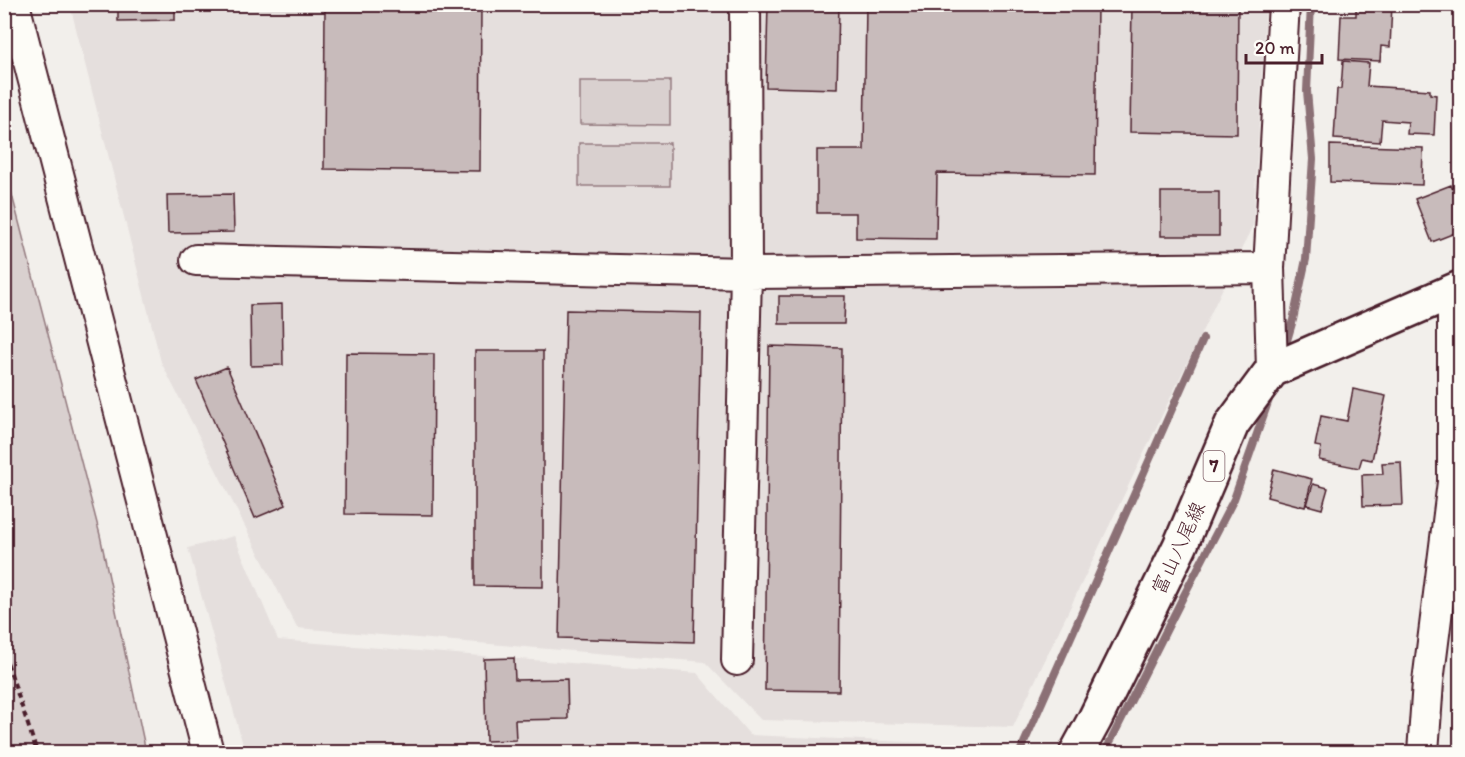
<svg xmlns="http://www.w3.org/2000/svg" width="1465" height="757" viewBox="0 0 1465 757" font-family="Itim,'Klee One',sans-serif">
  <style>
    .built { fill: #e5dfdd }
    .green { fill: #d9d0cf; stroke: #92787d; stroke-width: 1.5 }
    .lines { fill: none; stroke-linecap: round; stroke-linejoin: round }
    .stream { stroke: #8b6f75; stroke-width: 8 }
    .building { fill: #c8bbbb; stroke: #4a1f2b; stroke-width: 1.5 }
    .minor-casing { stroke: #4a1f2b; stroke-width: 34 }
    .major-casing { stroke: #4a1f2b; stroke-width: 38 }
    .path { stroke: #4a1f2b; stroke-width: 4; stroke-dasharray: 6 4.5; stroke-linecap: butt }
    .minor { stroke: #fdfcf7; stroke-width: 30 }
    .major { stroke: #fdfcf7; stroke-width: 33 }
    .labels { text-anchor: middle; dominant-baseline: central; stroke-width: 6; stroke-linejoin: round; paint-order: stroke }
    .shield { fill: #fdfcf7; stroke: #806168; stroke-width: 1.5 }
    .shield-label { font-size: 18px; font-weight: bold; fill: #4a1f2b }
    .street-label { font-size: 20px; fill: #4a1f2b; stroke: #fdfcf7 }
  </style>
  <rect width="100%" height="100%" fill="#f2efeb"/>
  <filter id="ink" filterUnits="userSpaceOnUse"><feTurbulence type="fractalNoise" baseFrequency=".0167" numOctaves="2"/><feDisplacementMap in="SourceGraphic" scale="12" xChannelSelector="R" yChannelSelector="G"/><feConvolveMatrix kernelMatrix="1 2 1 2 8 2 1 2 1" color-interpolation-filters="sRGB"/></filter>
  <g filter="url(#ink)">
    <path class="built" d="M 70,5 L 1266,5 L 1253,225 L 1013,727 L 761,720 L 705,662 L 297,628 L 161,362 Z
      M 234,536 L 278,640 L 697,673 L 750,735 L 996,746 L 993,752 L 245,752 L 188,548 Z"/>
    <path class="green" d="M 580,81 L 670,81 L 670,125 L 580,124 Z
      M 579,143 L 670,143 L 670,186 L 579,186 Z
      M 4,164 L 100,535 L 146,752 L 5,752 Z"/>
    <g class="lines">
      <path class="stream" d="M 1284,351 L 1293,320 L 1306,259 L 1313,159 L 1307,91 L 1311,4
        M 1020,752 L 1203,339
        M 1105,752 L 1183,597 L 1234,499 L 1271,394"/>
    </g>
    <path class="building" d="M 118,4 L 175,4 L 175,20 L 118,21 Z
      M 325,4 L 481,4 L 480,171 L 324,169 Z
      M 768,4 L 839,4 L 837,89 L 766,87 Z
      M 866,4 L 1097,4 L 1095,175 L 937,173 L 936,239 L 856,238 L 856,213 L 817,213 L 817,150 L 864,150 Z
      M 1132,4 L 1238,4 L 1237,134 L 1130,132 Z
      M 1356,4 L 1392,4 L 1390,47 L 1381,46 L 1380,61 L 1339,59 L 1341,16 L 1356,16 Z
      M 1343,61 L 1369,63 L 1367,86 L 1430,90 L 1430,94 L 1436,95 L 1434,135 L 1407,134 L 1408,122 L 1382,120 L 1380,142 L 1334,139 L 1337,89 L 1341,89 Z
      M 1330,145 L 1423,148 L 1422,185 L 1330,182 Z
      M 1451,185 L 1460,208 L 1460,231 L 1432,242 L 1415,199 Z
      M 1161,192 L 1219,192 L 1219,236 L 1161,236 Z
      M 233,194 L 234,232 L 168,233 L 167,195 Z
      M 779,296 L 845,296 L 844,324 L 779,324 Z
      M 282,304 L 283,365 L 251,366 L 250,305 Z
      M 566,310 L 701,313 L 694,642 L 559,638 Z
      M 769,346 L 842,348 L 839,691 L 765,690 Z
      M 475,351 L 543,351 L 543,587 L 475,586 Z
      M 346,353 L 434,354 L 433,515 L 345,514 Z
      M 227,367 L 286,505 L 255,518 L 196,380 Z
      M 1353,389 L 1386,396 L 1372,460 L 1362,458 L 1359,468 L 1319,460 L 1321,447 L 1315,446 L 1321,416 L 1347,421 Z
      M 1401,462 L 1403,505 L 1363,506 L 1362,475 L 1383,474 L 1382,463 Z
      M 1274,469 L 1312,479 L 1305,507 L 1267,497 Z
      M 1313,484 L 1328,488 L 1322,509 L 1307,505 Z
      M 514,658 L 515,680 L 567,679 L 568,719 L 515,720 L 516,740 L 486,741 L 484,659 Z"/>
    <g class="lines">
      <defs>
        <path id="minor" d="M 14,4 L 208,752
          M 196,260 L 746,273 L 1269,268
          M 1272,370 L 1269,268 L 1284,4
          M 737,660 L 746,273 L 745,4
          M 1423,752 L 1428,682 L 1453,482 L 1453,291"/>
        <path id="major" d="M 1077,752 L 1095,719 L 1180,546 L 1232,424 L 1272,370 L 1460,288"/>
      </defs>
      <use href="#minor" class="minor-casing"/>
      <use href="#major" class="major-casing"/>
      <path class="path" d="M 4,653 L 37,752"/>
      <use href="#minor" class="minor"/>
      <use href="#major" class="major"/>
    </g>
  </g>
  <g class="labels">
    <rect class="shield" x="1203.5" y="451" width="21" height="30" rx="4.5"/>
    <g class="shield-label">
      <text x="1214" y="466">7</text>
    </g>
    <g class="street-label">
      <text transform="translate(1178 548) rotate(-65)">富山八尾線</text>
    </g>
  </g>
  <rect width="1465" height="757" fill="none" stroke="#fdfcf7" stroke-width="24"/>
  <rect x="12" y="12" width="1441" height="733" fill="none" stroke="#4a1f2b" stroke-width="2" filter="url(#ink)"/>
  <path d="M1246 54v9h76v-9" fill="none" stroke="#4a1f2b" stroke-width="3"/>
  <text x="1255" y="54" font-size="18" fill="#4a1f2b" stroke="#fdfcf7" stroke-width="4.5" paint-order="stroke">20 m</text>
</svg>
